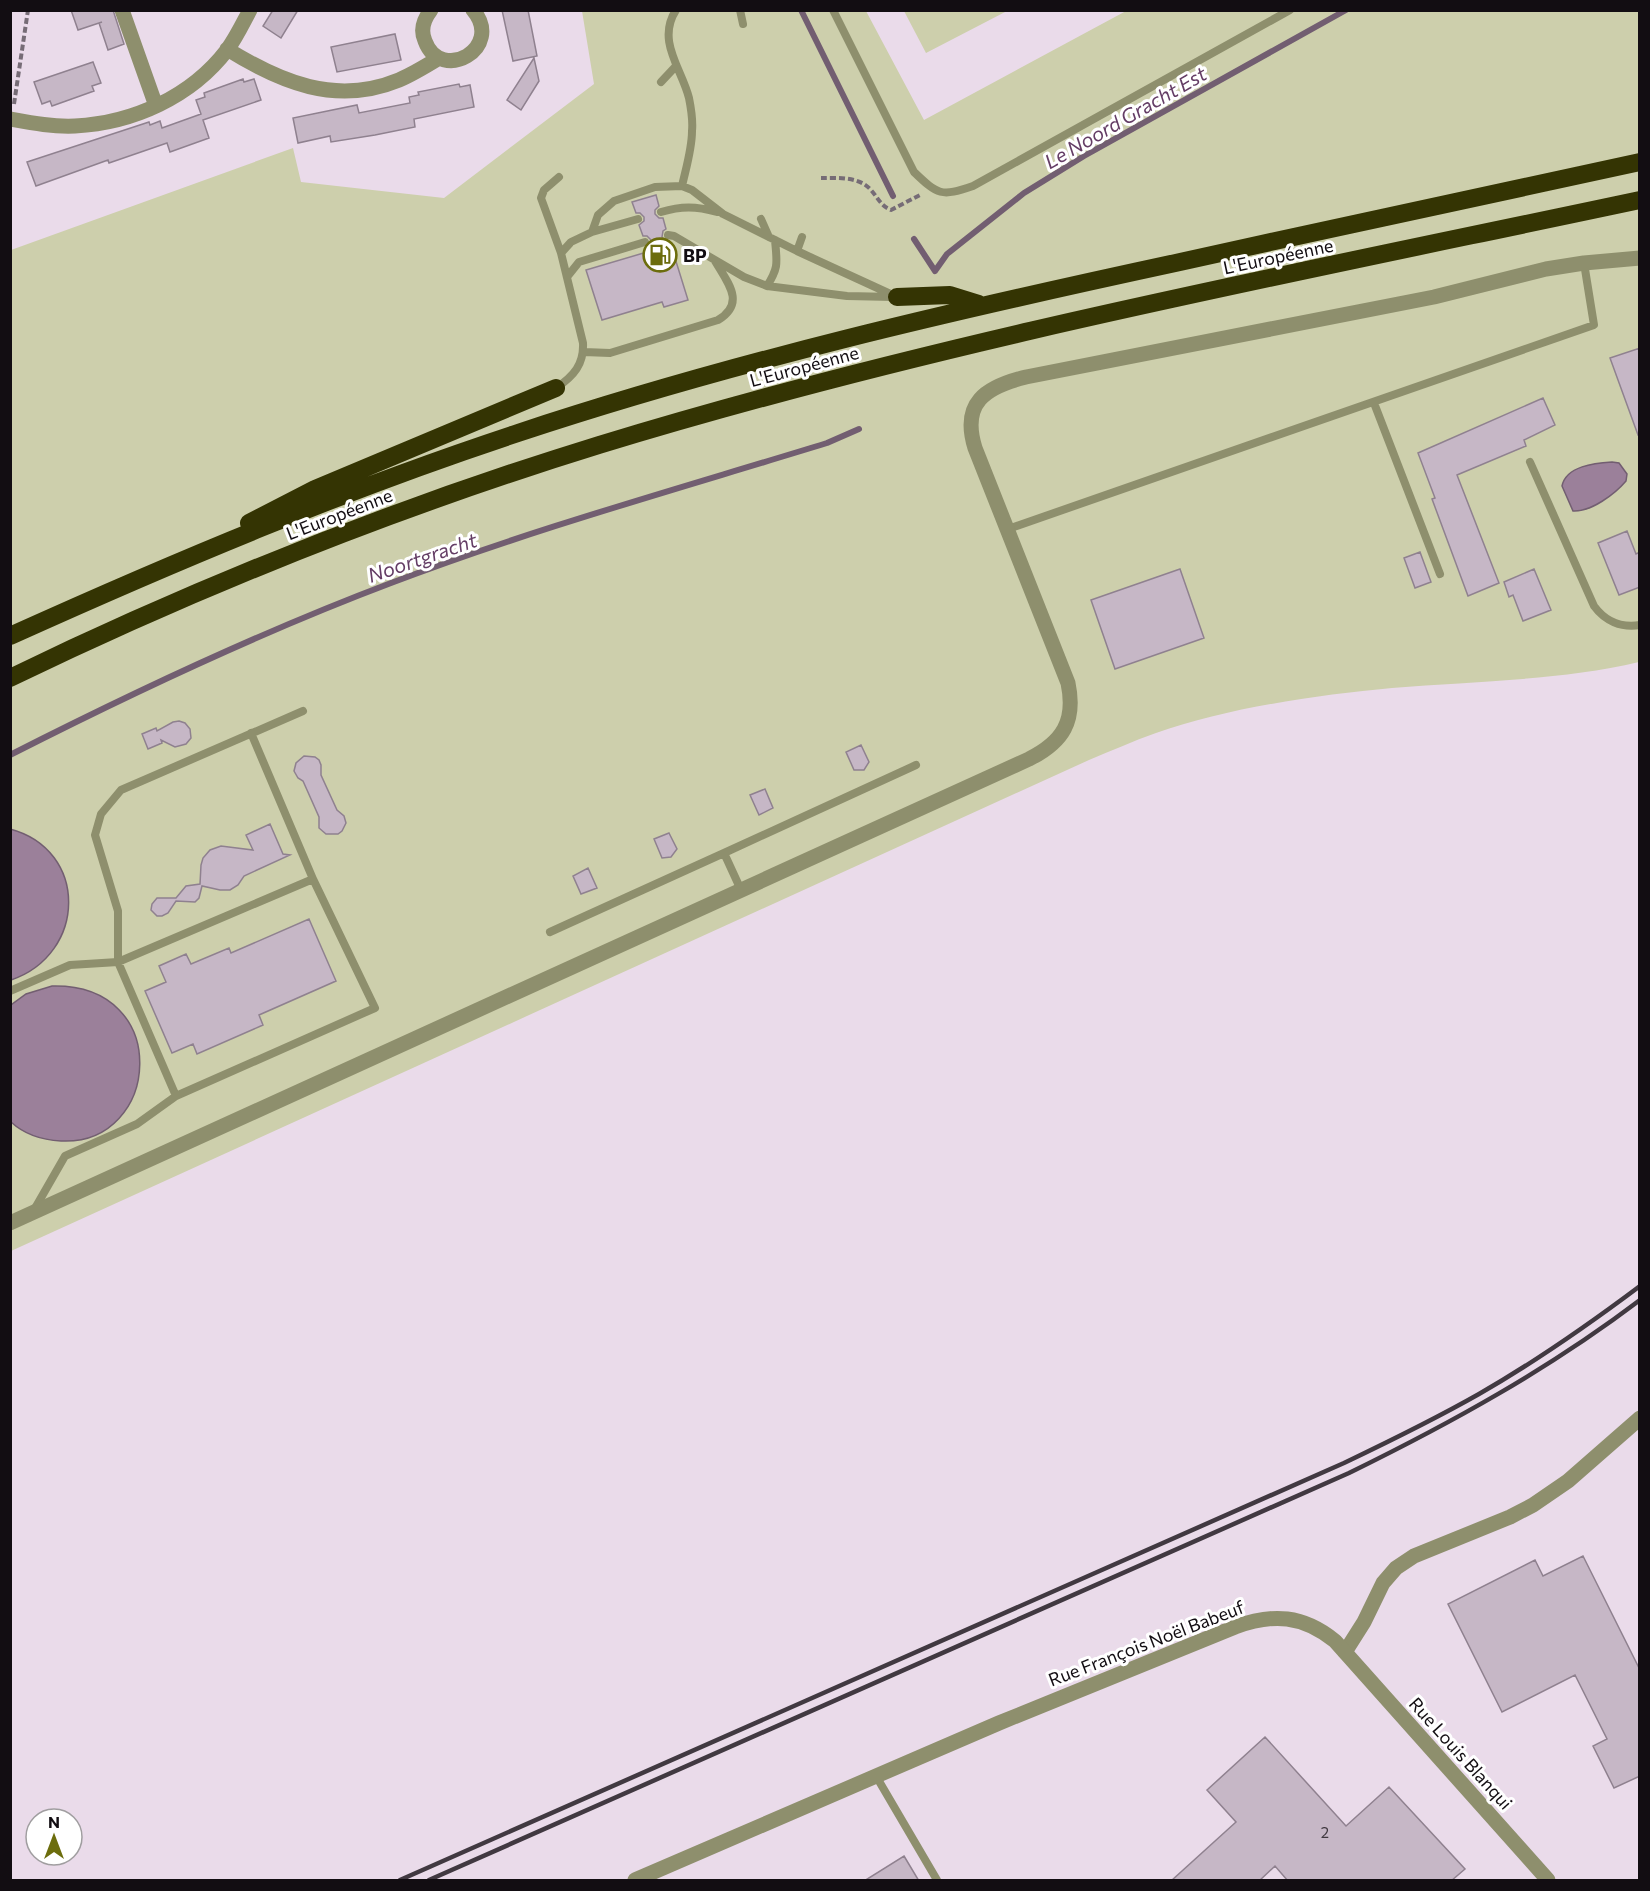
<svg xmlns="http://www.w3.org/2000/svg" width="1650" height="1891" viewBox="0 0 1650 1891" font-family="Commissioner,sans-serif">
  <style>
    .green { fill: #cdcfac }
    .water { fill: #9b809a; stroke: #725e71; stroke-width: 1.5 }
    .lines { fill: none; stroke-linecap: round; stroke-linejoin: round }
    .stream { stroke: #725e71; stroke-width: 6 }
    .building { fill: #c6b7c6; stroke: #8f818f; stroke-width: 1.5 }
    .path { stroke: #766c76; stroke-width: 4; stroke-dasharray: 6 3; stroke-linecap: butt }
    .service { stroke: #8e8f6d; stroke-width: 8 }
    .minor { stroke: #8e8f6d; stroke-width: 15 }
    .tertiary { stroke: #8e8f6d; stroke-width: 15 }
    .motorway { stroke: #343403; stroke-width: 18 }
    .rail { stroke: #413941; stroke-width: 4.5 }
    .labels { text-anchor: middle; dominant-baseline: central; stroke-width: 6; stroke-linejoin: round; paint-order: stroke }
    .number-label { font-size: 15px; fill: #3f383f }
    .poi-label { font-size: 18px; font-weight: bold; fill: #120d12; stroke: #fff; text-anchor: start }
    .street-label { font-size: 18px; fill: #120d12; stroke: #fff }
    .water-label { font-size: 20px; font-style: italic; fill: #643d65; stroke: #fff }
  </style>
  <rect width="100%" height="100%" fill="#eadbea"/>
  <path class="green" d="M 582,11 L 866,11 L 924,120 L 1126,11 L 1639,11 L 1639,662 C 1558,681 1475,681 1392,688 C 1317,695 1226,708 1156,733 C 1133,741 1111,751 1089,760 L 11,1251 L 11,250 L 293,148 L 301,182 L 444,198 L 594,84 Z
    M 904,11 L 1007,11 L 926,53 Z"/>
  <path class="water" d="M 1612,462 L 1619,463 L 1627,474 L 1626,481 C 1615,494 1591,512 1573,511 L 1562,486 C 1566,466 1595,463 1612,462 Z
    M 10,829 C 89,850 87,954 11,980 Z
    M 52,986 C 174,983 161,1146 61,1141 C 42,1140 24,1134 11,1122 L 11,1005 L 26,994 Z"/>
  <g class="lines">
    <path class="stream" d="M 801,10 L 893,196
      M 914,239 L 935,271 L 947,254 L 1024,193 L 1084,156 L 1346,10
      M 10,755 C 134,692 261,632 391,583 C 533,529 681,488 827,443 L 859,429"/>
  </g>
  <path class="building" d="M 71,10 L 113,10 L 124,44 L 108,50 L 99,23 L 102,22 L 78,30 Z
    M 273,10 L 298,10 L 281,38 L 263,26 Z
    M 502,10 L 528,10 L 537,56 L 513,61 Z
    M 395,34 L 401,60 L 337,72 L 331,47 Z
    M 534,58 L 539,81 L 521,110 L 507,100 Z
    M 93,62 L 101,83 L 92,86 L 94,91 L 52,106 L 50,101 L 42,104 L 34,82 Z
    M 243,79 L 244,82 L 254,79 L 261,100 L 203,120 L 209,138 L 170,152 L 167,143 L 109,163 L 108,160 L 36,186 L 27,162 L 149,122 L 150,125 L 160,121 L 162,128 L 201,114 L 196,100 L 205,97 L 204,93 Z
    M 459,84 L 460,87 L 470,85 L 474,107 L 414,119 L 415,127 L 375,135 L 331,142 L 330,136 L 298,143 L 293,118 L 357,105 L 359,113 L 410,103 L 409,97 L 419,95 L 418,92 Z
    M 656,195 L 659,206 L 655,210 L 655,214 L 659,218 L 663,218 L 666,229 L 663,231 L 662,237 L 664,240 L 670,242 L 688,300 L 664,307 L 662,302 L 602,320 L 586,270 L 647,252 L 646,248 L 651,244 L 651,240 L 647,236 L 643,236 L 639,225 L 644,221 L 644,217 L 640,213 L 636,213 L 632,202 Z
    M 1640,348 L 1640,434 L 1638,435 L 1610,358 Z
    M 1543,398 L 1555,425 L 1524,440 L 1526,446 L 1457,475 L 1499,583 L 1468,596 L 1432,499 L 1435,498 L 1418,453 Z
    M 1627,531 L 1636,554 L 1640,552 L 1640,587 L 1619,595 L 1598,543 Z
    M 1420,552 L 1431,582 L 1415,588 L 1404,558 Z
    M 1180,569 L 1204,638 L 1115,669 L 1091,600 Z
    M 1534,569 L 1551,610 L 1523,621 L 1513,595 L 1509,597 L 1504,582 Z
    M 179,721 L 185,723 L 190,729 L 191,738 L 186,744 L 175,747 L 161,740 L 162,743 L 148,749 L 142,734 L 156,728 L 157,731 L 173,722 Z
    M 861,745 L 869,762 L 864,770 L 854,770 L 846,752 Z
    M 304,756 L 315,757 L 319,760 L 321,765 L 321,775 L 337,810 L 344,816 L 346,823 L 342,831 L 338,834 L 326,834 L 319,828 L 319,817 L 303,781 L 298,778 L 294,771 L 296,763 Z
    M 765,789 L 773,808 L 759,815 L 750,795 Z
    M 270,824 L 283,854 L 290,855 L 244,876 L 238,885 L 230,890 L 220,890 L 202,886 L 199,898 L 195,902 L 176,901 L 168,913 L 162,916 L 157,916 L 151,910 L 152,904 L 157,898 L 176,898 L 186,886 L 200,884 L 201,865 L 203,858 L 210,850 L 221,846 L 253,850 L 246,835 Z
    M 669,833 L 677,849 L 671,857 L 662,858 L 654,839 Z
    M 588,868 L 597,888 L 581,894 L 573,876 Z
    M 309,919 L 336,981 L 259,1015 L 263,1025 L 197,1054 L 193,1044 L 172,1053 L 145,991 L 166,982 L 159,966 L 186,954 L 191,964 L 229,948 L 231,953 Z
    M 1583,1556 L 1640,1670 L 1640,1776 L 1614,1788 L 1593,1746 L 1607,1739 L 1575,1675 L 1502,1712 L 1448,1604 L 1535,1560 L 1543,1576 Z
    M 1265,1737 L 1346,1826 L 1389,1787 L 1465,1869 L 1451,1881 L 1288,1881 L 1275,1866 L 1259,1881 L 1171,1881 L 1236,1822 L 1207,1790 Z
    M 904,1856 L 919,1881 L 864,1881 Z"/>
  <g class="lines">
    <path class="path" d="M 14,104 L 28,10
      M 821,178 C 837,178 859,176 871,190 C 878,198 881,206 891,210 L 920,195"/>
    <path class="service" d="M 676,10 C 656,41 682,69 689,98 C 691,108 693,121 692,131 C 692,149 686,168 682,186
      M 740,10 L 743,24
      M 833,10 L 914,172 C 938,195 941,197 973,186 L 1290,10
      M 661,82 L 676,66
      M 559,177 L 544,190 L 541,198 L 561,253
      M 661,212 C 681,206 696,206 717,212
      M 761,219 L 769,237
      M 592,232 L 638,219
      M 668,235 L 674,236 L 744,277 L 767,286 L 847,296 L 893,297
      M 797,251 L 802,237
      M 567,277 L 579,262 L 645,242
      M 767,286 C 779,267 777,263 775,240
      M 584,352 L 610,353 L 718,320 C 746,303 728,283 715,261
      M 556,388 C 574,376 584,364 583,343 L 561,253 L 571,242 L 592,232 L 598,215 L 614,201 L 655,187 L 682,186 L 692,190 L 723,214 L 797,251 L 897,297
      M 1374,403 L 1440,574
      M 1530,462 L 1594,606 C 1605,621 1621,628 1640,625
      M 1008,529 L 1594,325 L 1584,263
      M 741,890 L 724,853 L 916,765
      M 550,932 L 724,853
      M 10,991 L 70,965 L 118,962 L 313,879 L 251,733
      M 176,1096 L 118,962 L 118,911 L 95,835 L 101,814 L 121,790 L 303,711
      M 34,1210 L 65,1156 L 137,1124 L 176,1096 L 375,1008 L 313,879
      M 876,1776 L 937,1880"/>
    <path class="minor" d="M 122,10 L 156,106
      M 431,10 C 424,19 420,30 425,41 C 441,84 505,48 473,10
      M 227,49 C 280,82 336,106 399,80 C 413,74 426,66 439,58
      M 10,119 C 32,123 53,127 75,126 C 133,123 191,97 227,50 C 236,38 243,23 250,10
      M 10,1223 L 1029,759 C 1063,742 1076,721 1068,683 L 975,448 C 961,403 985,387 1026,377 L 1434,297 L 1546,269 L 1584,263 L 1640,258
      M 1345,1652 L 1364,1622 L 1383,1583 L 1396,1568 L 1414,1556 L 1510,1517 L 1533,1505 L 1568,1481 L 1640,1418"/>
    <path class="tertiary" d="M 635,1880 L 999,1723 L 1235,1627 C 1273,1613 1303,1615 1335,1641 L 1548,1880"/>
    <path class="motorway" d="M 897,297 L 950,295 L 979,304
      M 249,523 L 315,489 L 556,388
      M 10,636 C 176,561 345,490 518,433 C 735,361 957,310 1180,262 C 1333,228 1486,195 1640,162
      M 10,678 C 200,586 398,507 599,445 C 939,341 1291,274 1640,200"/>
    <path class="rail" d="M 400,1880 L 1344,1463 C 1390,1441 1435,1419 1479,1394 C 1535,1362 1588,1325 1640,1286
      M 429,1880 L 1349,1473 C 1451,1423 1549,1369 1640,1300"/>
  </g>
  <defs>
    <symbol id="fuel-ring" viewBox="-11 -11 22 22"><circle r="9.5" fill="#fff" stroke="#6c6d0d" stroke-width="1.5"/><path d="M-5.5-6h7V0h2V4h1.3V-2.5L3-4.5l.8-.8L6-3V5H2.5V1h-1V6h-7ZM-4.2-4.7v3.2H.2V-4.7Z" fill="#6c6d0d"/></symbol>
  </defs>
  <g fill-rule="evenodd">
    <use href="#fuel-ring" x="641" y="236" width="38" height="38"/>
  </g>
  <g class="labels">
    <g class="number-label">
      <text x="1325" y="1832">2</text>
    </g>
    <g class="poi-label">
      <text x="683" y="255">BP</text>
    </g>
    <g class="street-label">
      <text transform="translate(1278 256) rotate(-12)">L'Européenne</text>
      <text transform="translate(804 366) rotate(-15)">L'Européenne</text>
      <text transform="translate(339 514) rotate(-21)">L'Européenne</text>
      <text transform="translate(1146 1643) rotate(-21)">Rue François Noël Babeuf</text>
      <text transform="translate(1461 1753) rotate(48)">Rue Louis Blanqui</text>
    </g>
    <g class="water-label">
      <text transform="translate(1125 117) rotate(-30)">Le Noord Gracht Est</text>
      <text transform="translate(422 557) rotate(-19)">Noortgracht</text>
    </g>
  </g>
  <rect width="1650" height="1891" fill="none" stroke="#120d12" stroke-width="24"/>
  <g transform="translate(54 1837)"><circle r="28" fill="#ffffff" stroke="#a09ea0" stroke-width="1.5"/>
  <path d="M0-4.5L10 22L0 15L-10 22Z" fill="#6c6d0d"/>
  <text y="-9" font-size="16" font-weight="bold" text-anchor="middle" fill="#120d12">N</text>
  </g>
</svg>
